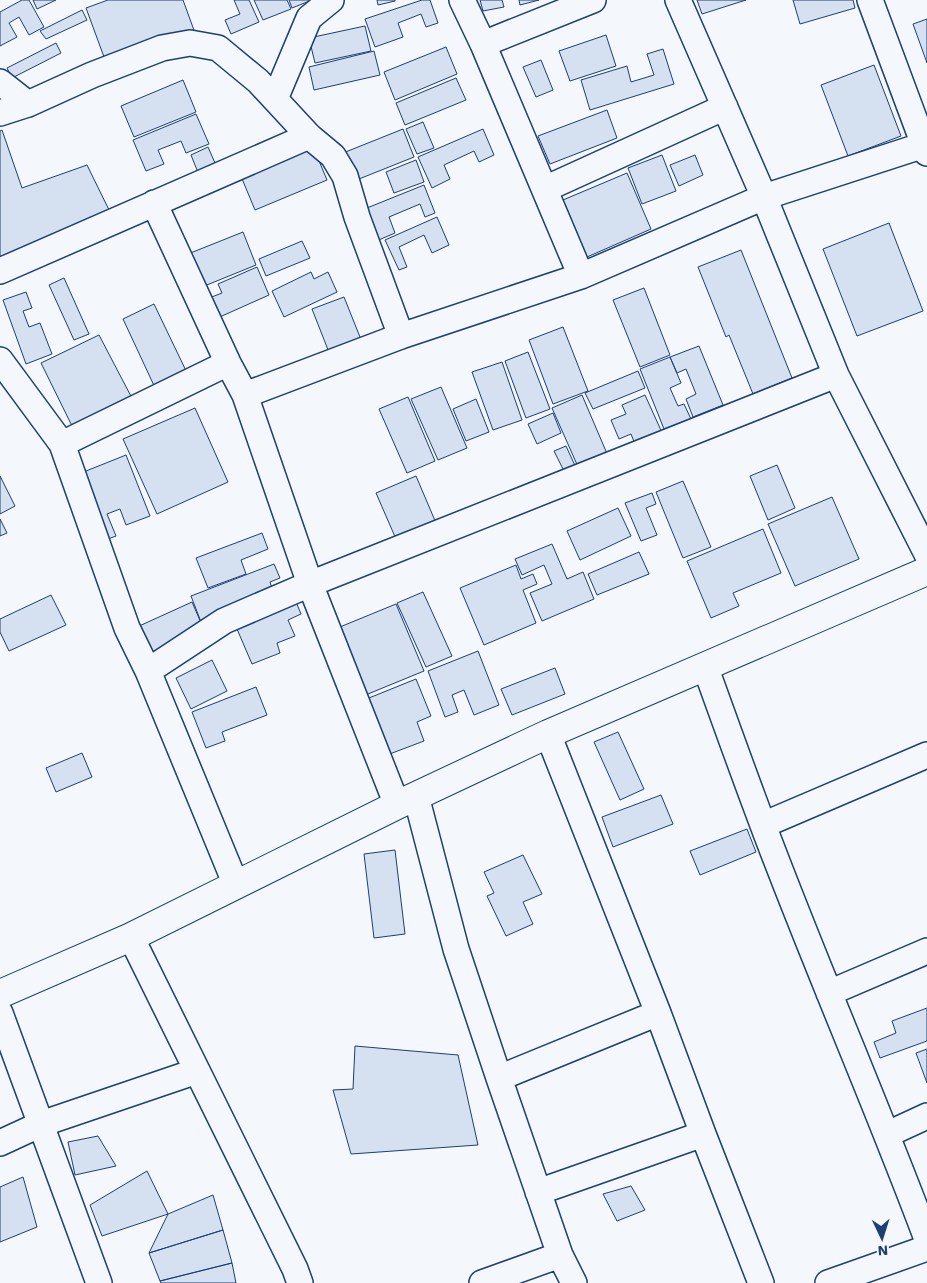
<svg xmlns="http://www.w3.org/2000/svg" width="927" height="1283" viewBox="0 0 927 1283" font-family="'Work Sans',sans-serif">
  <style>
    .building { fill: #d5e0f0; stroke: #1d3f73 }
    .lines { fill: none; stroke-linecap: round; stroke-linejoin: round }
    .minor-casing { stroke: #1d3f73; stroke-width: 28 }
    .tertiary-casing { stroke: #1d3f73; stroke-width: 30 }
    .minor { stroke: #f4f7fb; stroke-width: 25 }
    .tertiary { stroke: #f4f7fb; stroke-width: 28 }
  </style>
  <rect width="100%" height="100%" fill="#f4f7fb"/>
  <path class="building" d="M 22,0 L 29,0 L 44,27 L 29,35 L 19,17 L 9,23 L 17,37 L 0,46 L 0,12 Z
    M 33,0 L 56,0 L 37,9 Z
    M 108,0 L 183,0 L 199,44 L 111,76 L 86,8 Z
    M 234,0 L 249,0 L 259,22 L 231,34 L 225,20 L 240,14 Z
    M 254,0 L 287,0 L 291,9 L 263,20 Z
    M 289,0 L 312,0 L 292,8 Z
    M 377,0 L 395,0 L 395,1 L 378,5 Z
    M 422,0 L 430,0 L 438,23 L 426,27 L 421,14 L 398,23 L 403,37 L 375,47 L 365,19 Z
    M 480,0 L 502,0 L 504,7 L 483,11 Z
    M 519,0 L 539,0 L 520,5 Z
    M 697,0 L 746,0 L 702,14 Z
    M 793,0 L 853,0 L 855,8 L 800,24 Z
    M 82,10 L 87,20 L 46,39 L 40,31 Z
    M 927,19 L 927,63 L 913,24 Z
    M 365,26 L 371,51 L 315,63 L 309,38 Z
    M 606,35 L 616,66 L 570,81 L 559,51 Z
    M 56,43 L 61,53 L 12,78 L 7,68 Z
    M 446,47 L 457,74 L 395,100 L 384,72 Z
    M 663,49 L 674,84 L 590,110 L 581,80 L 627,66 L 631,82 L 654,75 L 647,54 Z
    M 374,51 L 380,75 L 314,90 L 309,67 Z
    M 541,60 L 553,90 L 536,97 L 523,67 Z
    M 874,65 L 901,136 L 848,156 L 821,85 Z
    M 456,78 L 466,100 L 405,125 L 396,103 Z
    M 183,80 L 196,112 L 134,137 L 121,106 Z
    M 607,110 L 617,138 L 550,164 L 538,136 Z
    M 196,114 L 209,144 L 186,153 L 181,141 L 158,150 L 164,164 L 146,171 L 133,140 Z
    M 423,122 L 434,148 L 417,154 L 406,129 Z
    M 403,129 L 414,157 L 354,181 L 343,153 Z
    M 483,129 L 494,155 L 479,162 L 474,151 L 444,165 L 450,179 L 432,188 L 418,157 Z
    M 2,130 L 22,188 L 87,165 L 113,218 L 0,265 L 0,131 Z
    M 312,144 L 327,180 L 255,210 L 240,174 Z
    M 208,147 L 219,172 L 201,180 L 191,155 Z
    M 662,155 L 676,191 L 642,204 L 628,168 Z
    M 695,155 L 703,175 L 679,186 L 670,165 Z
    M 416,160 L 424,182 L 394,193 L 386,172 Z
    M 627,173 L 651,229 L 587,257 L 563,200 Z
    M 424,185 L 435,213 L 425,217 L 420,204 L 389,217 L 395,233 L 374,242 L 362,210 Z
    M 437,217 L 449,245 L 432,253 L 424,235 L 399,247 L 407,267 L 399,270 L 385,240 Z
    M 889,223 L 923,311 L 857,336 L 823,249 Z
    M 243,232 L 256,265 L 197,289 L 183,256 Z
    M 302,241 L 310,258 L 266,276 L 259,259 Z
    M 741,250 L 792,378 L 753,394 L 729,335 L 726,337 L 698,267 Z
    M 257,267 L 269,295 L 213,320 L 204,300 L 222,293 L 218,284 Z
    M 311,272 L 314,279 L 328,272 L 337,292 L 284,317 L 272,291 Z
    M 64,278 L 89,334 L 74,340 L 49,285 Z
    M 644,288 L 670,355 L 640,367 L 613,300 Z
    M 26,292 L 32,308 L 23,311 L 29,327 L 40,323 L 52,354 L 26,364 L 3,300 Z
    M 344,297 L 364,347 L 332,360 L 312,309 Z
    M 154,304 L 189,377 L 157,392 L 123,319 Z
    M 563,327 L 588,391 L 553,404 L 529,340 Z
    M 99,335 L 134,402 L 75,432 L 41,363 Z
    M 699,346 L 723,405 L 693,417 L 686,399 L 696,394 L 686,369 L 677,373 L 670,357 Z
    M 528,352 L 550,409 L 526,418 L 505,361 Z
    M 670,357 L 681,383 L 670,388 L 678,406 L 684,404 L 691,419 L 664,429 L 640,369 Z
    M 502,362 L 522,420 L 493,430 L 472,372 Z
    M 638,371 L 645,388 L 593,409 L 585,393 Z
    M 441,387 L 467,448 L 438,460 L 411,399 Z
    M 582,395 L 608,456 L 579,469 L 552,408 Z
    M 645,395 L 664,437 L 637,449 L 631,434 L 619,439 L 611,420 L 626,414 L 622,405 Z
    M 408,397 L 435,461 L 407,473 L 379,409 Z
    M 476,399 L 489,432 L 466,441 L 453,409 Z
    M 195,408 L 228,482 L 157,514 L 123,439 Z
    M 553,413 L 561,433 L 537,444 L 528,424 Z
    M 566,446 L 577,470 L 566,475 L 554,451 Z
    M 126,455 L 150,516 L 126,525 L 120,509 L 107,514 L 116,536 L 92,545 L 66,479 Z
    M 777,465 L 795,508 L 768,520 L 750,476 Z
    M 0,476 L 15,506 L 0,514 Z
    M 416,476 L 436,523 L 396,539 L 376,493 Z
    M 683,481 L 711,547 L 683,558 L 656,492 Z
    M 652,493 L 656,504 L 646,508 L 657,535 L 641,541 L 625,503 Z
    M 832,497 L 859,559 L 795,586 L 768,524 Z
    M 618,508 L 631,536 L 580,560 L 567,531 Z
    M 0,519 L 7,533 L 0,536 Z
    M 763,529 L 781,573 L 733,593 L 739,606 L 711,618 L 687,561 Z
    M 262,533 L 268,549 L 241,560 L 246,574 L 208,588 L 196,558 Z
    M 552,544 L 567,579 L 583,572 L 594,599 L 542,621 L 530,593 L 552,584 L 544,565 L 522,575 L 515,559 Z
    M 639,552 L 649,574 L 597,595 L 588,574 Z
    M 274,564 L 280,578 L 270,582 L 274,594 L 201,622 L 191,596 Z
    M 516,565 L 521,579 L 533,574 L 537,584 L 523,590 L 536,623 L 484,645 L 460,588 Z
    M 423,592 L 452,656 L 426,667 L 397,603 Z
    M 51,595 L 66,625 L 9,651 L 0,632 L 0,619 Z
    M 294,597 L 301,614 L 288,620 L 295,636 L 277,643 L 280,653 L 252,664 L 234,622 Z
    M 192,602 L 205,632 L 151,657 L 137,627 Z
    M 396,604 L 424,671 L 363,696 L 335,629 Z
    M 478,651 L 499,705 L 474,715 L 464,690 L 452,695 L 458,712 L 445,717 L 428,671 Z
    M 212,660 L 227,691 L 191,709 L 176,678 Z
    M 555,668 L 565,694 L 512,715 L 501,689 Z
    M 416,679 L 431,716 L 417,722 L 424,741 L 387,755 L 364,700 Z
    M 256,687 L 267,715 L 222,732 L 225,741 L 206,748 L 192,712 Z
    M 618,732 L 644,789 L 620,800 L 594,742 Z
    M 82,753 L 92,777 L 56,792 L 46,768 Z
    M 661,795 L 673,824 L 613,847 L 602,817 Z
    M 747,829 L 756,852 L 700,875 L 690,851 Z
    M 395,850 L 405,934 L 374,938 L 364,854 Z
    M 523,855 L 542,894 L 523,902 L 533,924 L 506,936 L 487,896 L 494,893 L 484,872 Z
    M 927,1008 L 927,1041 L 880,1058 L 874,1042 L 896,1033 L 892,1021 Z
    M 355,1046 L 458,1055 L 478,1145 L 351,1154 L 333,1090 L 353,1089 Z
    M 927,1049 L 927,1083 L 916,1053 Z
    M 98,1136 L 116,1166 L 75,1175 L 68,1142 Z
    M 147,1171 L 168,1214 L 102,1236 L 90,1205 Z
    M 23,1177 L 37,1227 L 0,1242 L 0,1187 Z
    M 631,1186 L 645,1210 L 617,1221 L 603,1194 Z
    M 213,1195 L 223,1230 L 149,1253 L 168,1214 Z
    M 223,1230 L 232,1263 L 160,1281 L 149,1253 Z
    M 232,1263 L 236,1283 L 161,1283 L 160,1281 Z"/>
  <g class="lines">
    <defs>
      <path id="minor" d="M 462,0 L 483,44 L 581,276
        M 678,0 L 764,197 L 836,375 L 927,554
        M 870,0 L 927,153
        M 483,44 L 593,0
        M 0,82 L 28,104
        M 275,99 L 309,18 L 331,0
        M 0,113 L 28,104 L 92,75 L 162,48 L 190,43 L 218,48 L 258,81 L 309,136 L 333,156 L 345,176 L 357,217 L 401,336
        M 545,189 L 725,107
        M 154,203 L 228,363 L 245,395 L 310,584 L 397,805
        M 0,271 L 309,136
        M 0,360 L 62,444 L 127,628 L 148,671 L 236,885
        M 245,395 L 401,336 L 581,276 L 764,197 L 924,145
        M 62,444 L 228,363
        M 705,666 C 724,719 743,772 763,825 C 815,964 875,1100 927,1239
        M 148,671 L 224,621 L 310,584 L 836,375
        M 548,734 L 658,1013 L 703,1134 L 761,1283
        M 416,796 L 456,949 L 499,1078 L 560,1255 L 574,1283
        M 763,825 L 927,755
        M 131,937 L 295,1269 L 300,1283
        M 829,993 L 927,951
        M 0,1013 L 99,1283
        M 499,1078 L 658,1013
        M 888,1134 L 927,1116
        M 0,1143 L 41,1124 L 197,1071
        M 538,1192 L 703,1134
        M 482,1283 L 560,1255
        M 828,1283 L 927,1248"/>
      <path id="tertiary" d="M 0,994 L 131,937 L 397,805 L 548,734 L 927,571"/>
    </defs>
    <use href="#minor" class="minor-casing"/>
    <use href="#tertiary" class="tertiary-casing"/>
    <use href="#minor" class="minor"/>
    <use href="#tertiary" class="tertiary"/>
  </g>
  <g transform="translate(882 1238) rotate(176)" stroke="#f4f7fb" stroke-width="4" paint-order="stroke">
  <path d="M0-4L9 19L0 12L-9 19Z" fill="#1d3f73"/>
  <text y="-8" font-size="14" font-weight="bold" text-anchor="middle" fill="#1d3f73">N</text>
  </g>
</svg>
